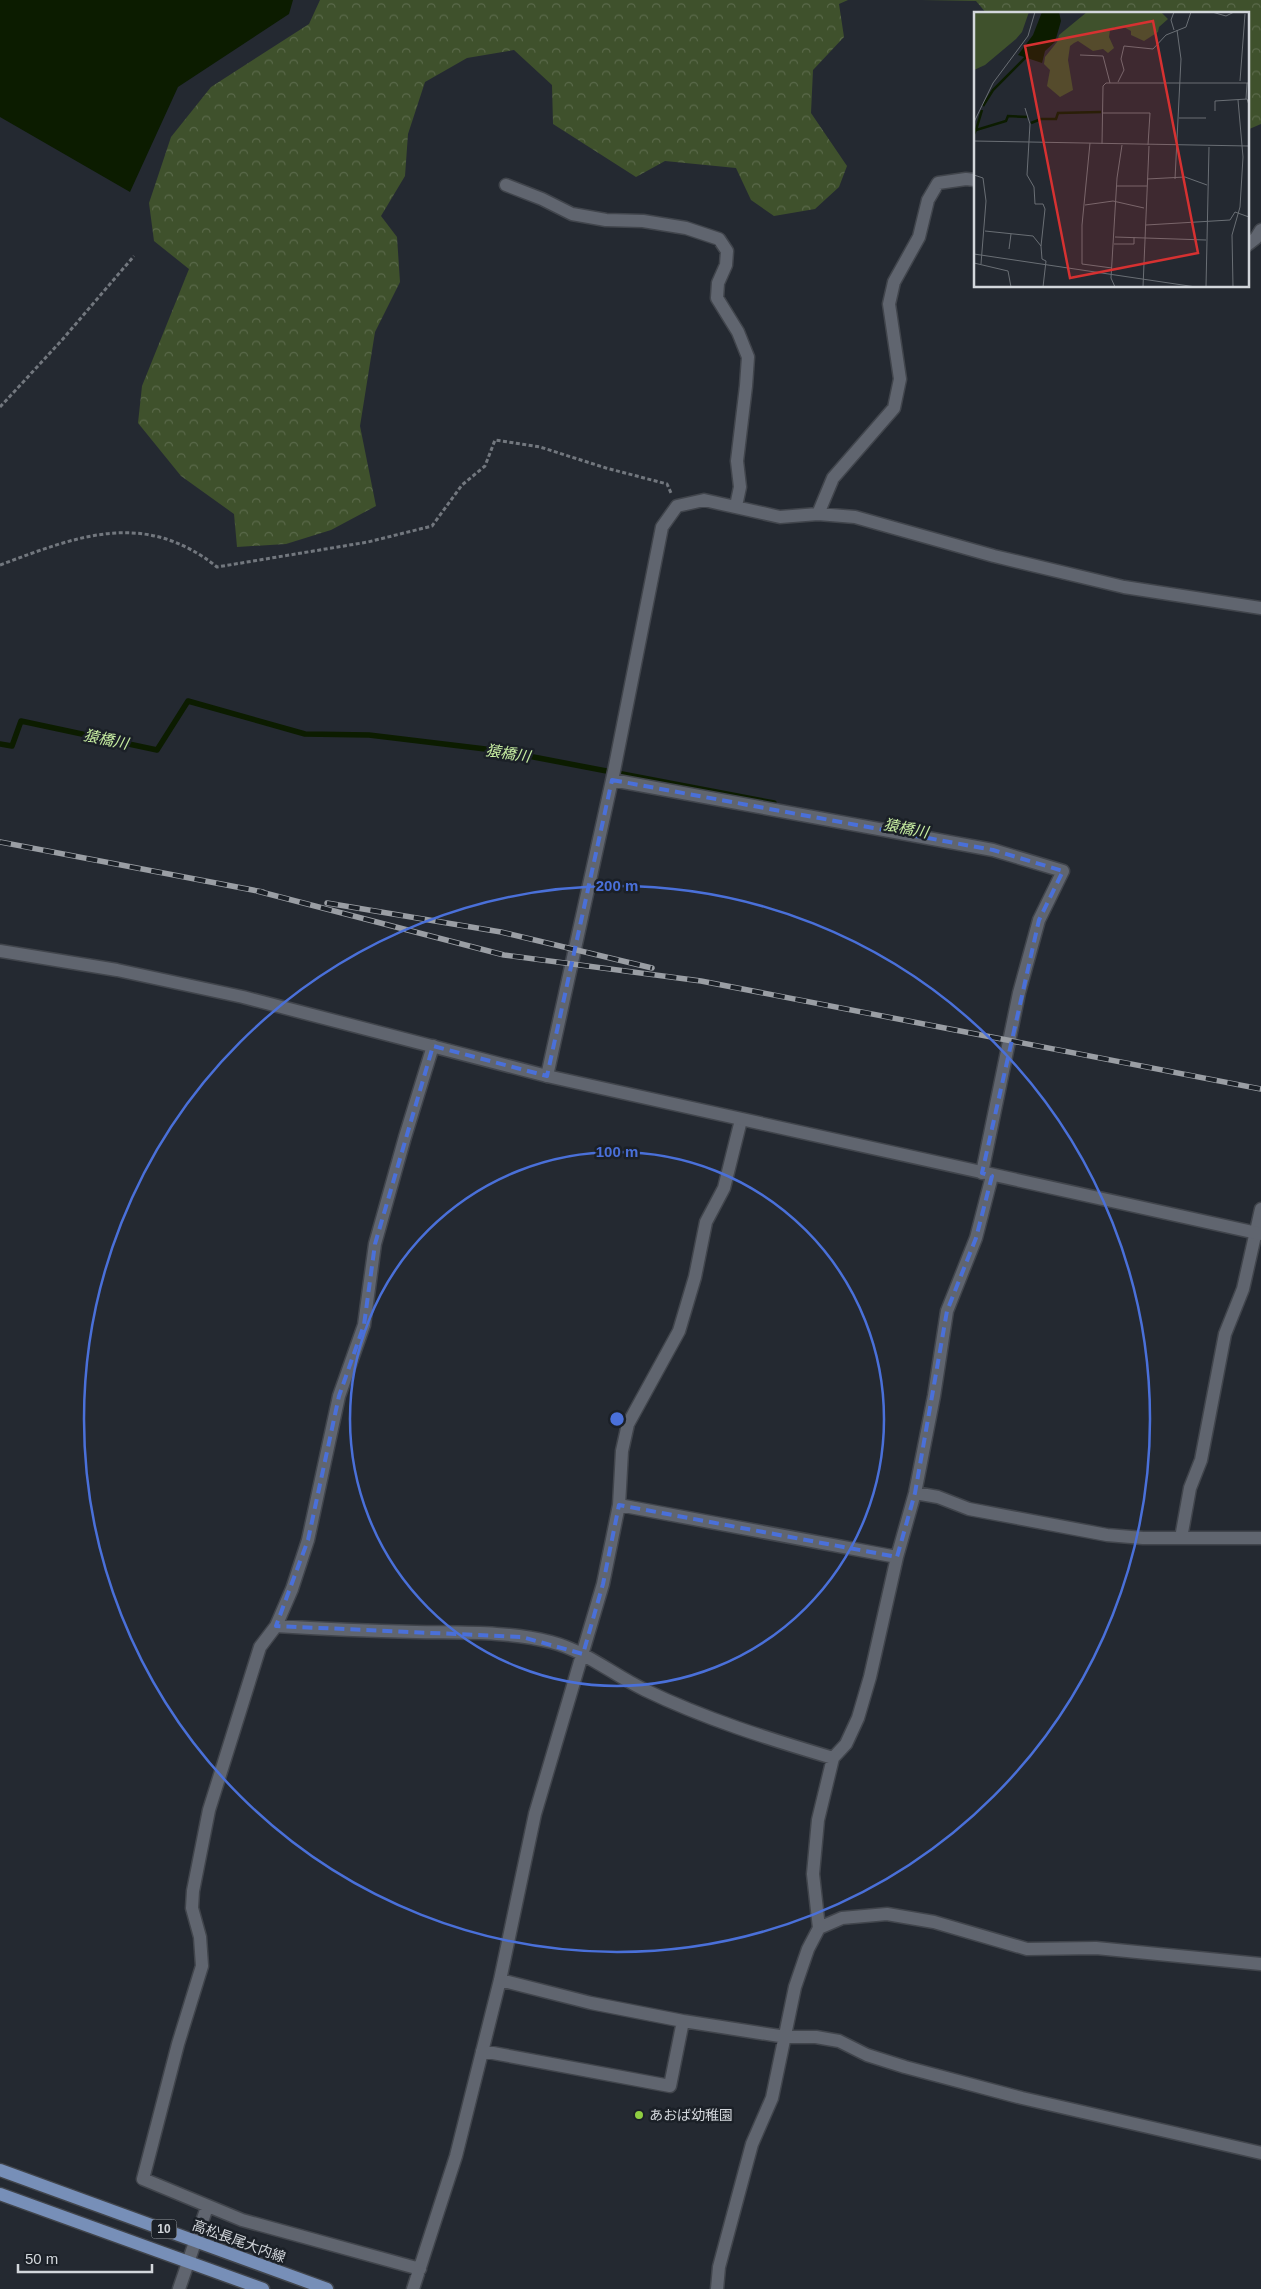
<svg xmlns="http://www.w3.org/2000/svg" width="1261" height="2289" viewBox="0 0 1261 2289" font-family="Helvetica,'Noto Sans JP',sans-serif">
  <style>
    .forest { fill: url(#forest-crowns) }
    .water { fill: #0c1c00 }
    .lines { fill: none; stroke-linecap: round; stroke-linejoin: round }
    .stream { stroke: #0c1c00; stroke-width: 5.5 }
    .street-casing { stroke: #41454c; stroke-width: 15 }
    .secondary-casing { stroke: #41454c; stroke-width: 15 }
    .primary-casing { stroke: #41454c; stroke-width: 15 }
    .path { stroke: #72777e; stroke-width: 3; stroke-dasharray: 4 2.5; stroke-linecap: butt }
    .street { stroke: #60656f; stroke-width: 12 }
    .secondary { stroke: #60656f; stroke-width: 12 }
    .primary { stroke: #778fb8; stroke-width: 12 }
    .rail-casing { stroke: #9a9ea4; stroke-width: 5.5 }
    .rail { stroke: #1b2027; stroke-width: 4; stroke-dasharray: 11; stroke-linecap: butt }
    .marked { fill: none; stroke: #4a70d9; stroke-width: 4; stroke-dasharray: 10 6; stroke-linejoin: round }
    .ring { fill: none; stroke: #4a70d9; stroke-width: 2.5 }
    .poi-dot { fill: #8fcd41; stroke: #1b2027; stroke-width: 2 }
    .labels { text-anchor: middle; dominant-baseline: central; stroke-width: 5; stroke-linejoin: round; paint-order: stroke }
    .shield { fill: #1b2027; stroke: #9ca0a6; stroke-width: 1 }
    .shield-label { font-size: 12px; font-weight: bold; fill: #d3d7dc }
    .poi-label { font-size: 14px; fill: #d3d7dc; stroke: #1b2027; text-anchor: start }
    .street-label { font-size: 14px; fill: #d3d7dc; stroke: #1b2027 }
    .water-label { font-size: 15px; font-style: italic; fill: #c8efa2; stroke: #1b2027 }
    .inset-river { fill: none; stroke: #0c1c00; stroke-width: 2.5 }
    .inset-road { fill: none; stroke: #6a6f75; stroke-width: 1 }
    .view { fill: #d63131; fill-opacity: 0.15; stroke: #d63131; stroke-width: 2.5 }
    .inset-edge { fill: none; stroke: #d3d7dc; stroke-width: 2.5 }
    .centre { fill: #4a70d9; stroke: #1b2027; stroke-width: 2.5 }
    .ring-label { font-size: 15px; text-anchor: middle; font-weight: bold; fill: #4a70d9; stroke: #1b2027; stroke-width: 5; stroke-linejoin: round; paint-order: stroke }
  </style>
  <defs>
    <pattern id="forest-crowns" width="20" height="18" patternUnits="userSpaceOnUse" patternTransform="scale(1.25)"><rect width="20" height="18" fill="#3f512c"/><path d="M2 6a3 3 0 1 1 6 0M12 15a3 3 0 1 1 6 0" fill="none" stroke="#5a694a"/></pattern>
  </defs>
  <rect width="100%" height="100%" fill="#242931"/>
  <path class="forest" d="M 320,0 L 848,0 L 839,4 L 844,37 L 813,70 L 811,113 L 847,166 L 839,187 L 815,209 L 774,216 L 751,200 L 736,168 L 665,161 L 636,177 L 553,124 L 552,85 L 514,50 L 467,58 L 425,82 L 408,134 L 405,176 L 381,216 L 397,237 L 400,282 L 375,332 L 360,426 L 376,506 L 331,530 L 286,544 L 237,547 L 234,514 L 181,476 L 138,423 L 142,386 L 189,269 L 154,241 L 149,203 L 171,137 L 211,87 L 309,24 Z
    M 922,0 L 1261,0 L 1261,124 L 1247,130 L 1247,14 L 987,14 L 976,1 Z"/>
  <path class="water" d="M 0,0 L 293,0 L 289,14 L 178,87 L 130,192 L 0,117 Z"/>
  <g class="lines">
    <path class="stream" d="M 0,744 L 12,746 L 21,721 L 157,750 L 188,701 L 305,734 L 369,735 L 502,751 L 774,803"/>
    <defs>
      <path id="street" d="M 506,185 L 542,199 L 572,214 L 606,220 L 643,221 L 686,228 L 719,239 L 727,251 L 726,265 L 718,283 L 717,298 L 738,332 L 748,357 L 746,386 L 737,461 L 740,487 L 736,506
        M 1247,245 L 1256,238 L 1261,230
        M 818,514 L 833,478 L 894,408 L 900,379 L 889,304 L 894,282 L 919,237 L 928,200 L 938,183 L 966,179 L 975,180
        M 612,780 L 993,850 L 1063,871 L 1039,920 L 1019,993 L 982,1173
        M 547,1076 L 614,771 L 662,527 L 677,506 L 704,500 L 780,517 L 818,514 L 855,517 L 994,556 L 1124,587 L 1261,608
        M 915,1493 L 938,1497 L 969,1509 L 1107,1535 L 1143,1538 L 1261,1538
        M 619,1505 L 897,1557
        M 1181,1538 L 1190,1488 L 1201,1460 L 1225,1334 L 1243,1289 L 1261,1209
        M 276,1626 C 323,1629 369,1631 416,1632 C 461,1633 507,1631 551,1642 C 586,1651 613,1675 645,1690 C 705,1719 769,1739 833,1758
        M 819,1928 L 842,1918 L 887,1914 L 934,1922 L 1027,1949 L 1096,1948 L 1261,1964
        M 500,1980 L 591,2003 L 683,2021 L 786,2037 L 816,2037 L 839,2041 L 867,2055 L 905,2067 L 1022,2098 L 1261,2153
        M 482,2051 L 670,2086 L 683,2021
        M 420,2269 L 242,2220 L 143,2179 L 178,2044 L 202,1966 L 200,1937 L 192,1908 L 193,1891 L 209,1810 L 260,1647 L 276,1626 L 292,1589 L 308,1540 L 339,1396 L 364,1325 L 375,1244 L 405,1137 L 433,1046
        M 179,2289 L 207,2207
        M 413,2289 L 456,2156 L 500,1980 L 535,1814 L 603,1584 L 619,1505 L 622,1451 L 628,1424 L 679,1331 L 695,1277 L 706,1222 L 724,1188 L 741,1120
        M 717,2289 L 719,2267 L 752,2144 L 772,2098 L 795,1987 L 808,1949 L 819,1928 L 813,1874 L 818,1820 L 833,1758 L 846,1744 L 858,1718 L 870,1677 L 897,1557 L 915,1493 L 934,1396 L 947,1311 L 976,1238 L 992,1176"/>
      <path id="secondary" d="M 0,951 L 117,970 L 243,997 L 547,1076 L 1261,1234"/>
      <path id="primary" d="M 0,2170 L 327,2289
        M 0,2194 L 263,2289"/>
    </defs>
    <use href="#street" class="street-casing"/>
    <use href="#secondary" class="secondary-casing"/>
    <use href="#primary" class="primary-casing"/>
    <path class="path" d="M 0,407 L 62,340 L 134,256
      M 0,565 C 78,536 144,509 217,567 L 368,542 L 432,526 L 462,485 L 485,466 L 495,440 L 540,447 L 606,468 L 667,484 L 671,493"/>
    <use href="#street" class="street"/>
    <use href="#secondary" class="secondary"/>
    <use href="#primary" class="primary"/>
    <defs>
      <path id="rail" d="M 0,842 L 263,892
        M 257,891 L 504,955 L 701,981 L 1261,1089
        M 327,903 L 501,932 L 652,968"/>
    </defs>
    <use href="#rail" class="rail-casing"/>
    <use href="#rail" class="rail"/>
  </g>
  <path class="marked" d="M 612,780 L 993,850 L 1063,871 L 1039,920 L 982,1173 L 992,1176 L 976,1238 L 947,1311 L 915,1493 L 897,1557 L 619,1505 L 603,1584 L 583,1654 L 522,1637 L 276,1626 L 308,1540 L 339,1396 L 364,1325 L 375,1244 L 433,1046 L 547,1076 Z"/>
  <g class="ring">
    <circle cx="617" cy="1419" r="267"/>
    <circle cx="617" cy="1419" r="533"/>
  </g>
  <circle class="poi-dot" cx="639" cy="2115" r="5"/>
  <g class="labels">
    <rect class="shield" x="151.5" y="2219.5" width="25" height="19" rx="4"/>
    <g class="shield-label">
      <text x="164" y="2229">10</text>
    </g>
    <g class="poi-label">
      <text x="649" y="2115">あおば幼稚園</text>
    </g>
    <g class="street-label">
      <text transform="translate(239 2241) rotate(20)">高松長尾大内線</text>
    </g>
    <g class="water-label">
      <text transform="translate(106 739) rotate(12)">猿橋川</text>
      <text transform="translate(508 753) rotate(9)">猿橋川</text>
      <text transform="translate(906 828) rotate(11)">猿橋川</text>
    </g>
  </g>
  <g transform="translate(974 12)">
    <rect width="275" height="275" fill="#242931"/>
    <path d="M 0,0 L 55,0 L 48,20 L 42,27 L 11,53 L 0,58 ZM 113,0 L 187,0 L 194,7 L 185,15 L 184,20 L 170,29 L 157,23 L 157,19 L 150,15 L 141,15 L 136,18 L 135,25 L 140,36 L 134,41 L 129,37 L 119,39 L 104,29 L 100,31 L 96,34 L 94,48 L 99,78 L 86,85 L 73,74 L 76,58 L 70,52 L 71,45 L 83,30 L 85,23 Z" fill="#3f512c"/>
    <path d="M 68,0 L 85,0 L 87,9 L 81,30 L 71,39 L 68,51 L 44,43 L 59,23 Z" fill="#0c1c00"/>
    <path class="inset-river" d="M 9,94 L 19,78 L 52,45M 57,111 L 67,107 L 82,107 L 84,101 L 127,100M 2,118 L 8,98M 0,122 L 2,118 L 32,109 L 34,104 L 53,105"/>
    <path class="inset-road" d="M 200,0 L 197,8 L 200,18M 238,0 L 252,4 L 260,0M 106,43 L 129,44 L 136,71M 266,69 L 271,2M 144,70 L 150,58 L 147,47 L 150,34 L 179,37 L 192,23 L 212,15 L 217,0M 272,87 L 273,71M 51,96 L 56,112 L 53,163 L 60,175 L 61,192 L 69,192 L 71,197 L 67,234 L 68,247 L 72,249 L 69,275M 241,99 L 241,89 L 273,87 L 275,93M 128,101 L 176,101 L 174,133M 205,106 L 232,106M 0,110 L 19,71 L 54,24 L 61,0M 0,129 L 275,134M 116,131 L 108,213 L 108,252 L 138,256M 128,132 L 129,74 L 132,71 L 275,71M 0,163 L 9,166 L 12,189 L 7,252M 173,167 L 211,165 L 233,173M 201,167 L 207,47 L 203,18M 143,174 L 173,174M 111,193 L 139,189 L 170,196M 172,213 L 256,208 L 261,200 L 275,205M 11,219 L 59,224 L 67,234M 141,225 L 232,228M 140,232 L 160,232 L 160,225M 35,237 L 37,222M 0,242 L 222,275M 0,251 L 34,259 L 37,275M 141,275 L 137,266 L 143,166 L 148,133M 169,275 L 175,134M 232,275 L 235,135M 259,275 L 258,223 L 266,195 L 269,145 L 264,88"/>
    <path class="view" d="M 179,9 L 224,241 L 96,266 L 51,34 Z"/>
    <rect width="275" height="275" class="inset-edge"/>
  </g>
  <circle cx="617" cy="1419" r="8" class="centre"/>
  <g class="ring-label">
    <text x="617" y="891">200 m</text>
    <text x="617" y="1157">100 m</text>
  </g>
  <path d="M18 2264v8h134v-8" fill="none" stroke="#d3d7dc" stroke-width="2.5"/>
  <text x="25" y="2264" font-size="15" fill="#d3d7dc" stroke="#1b2027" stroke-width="4" paint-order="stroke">50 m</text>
</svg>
